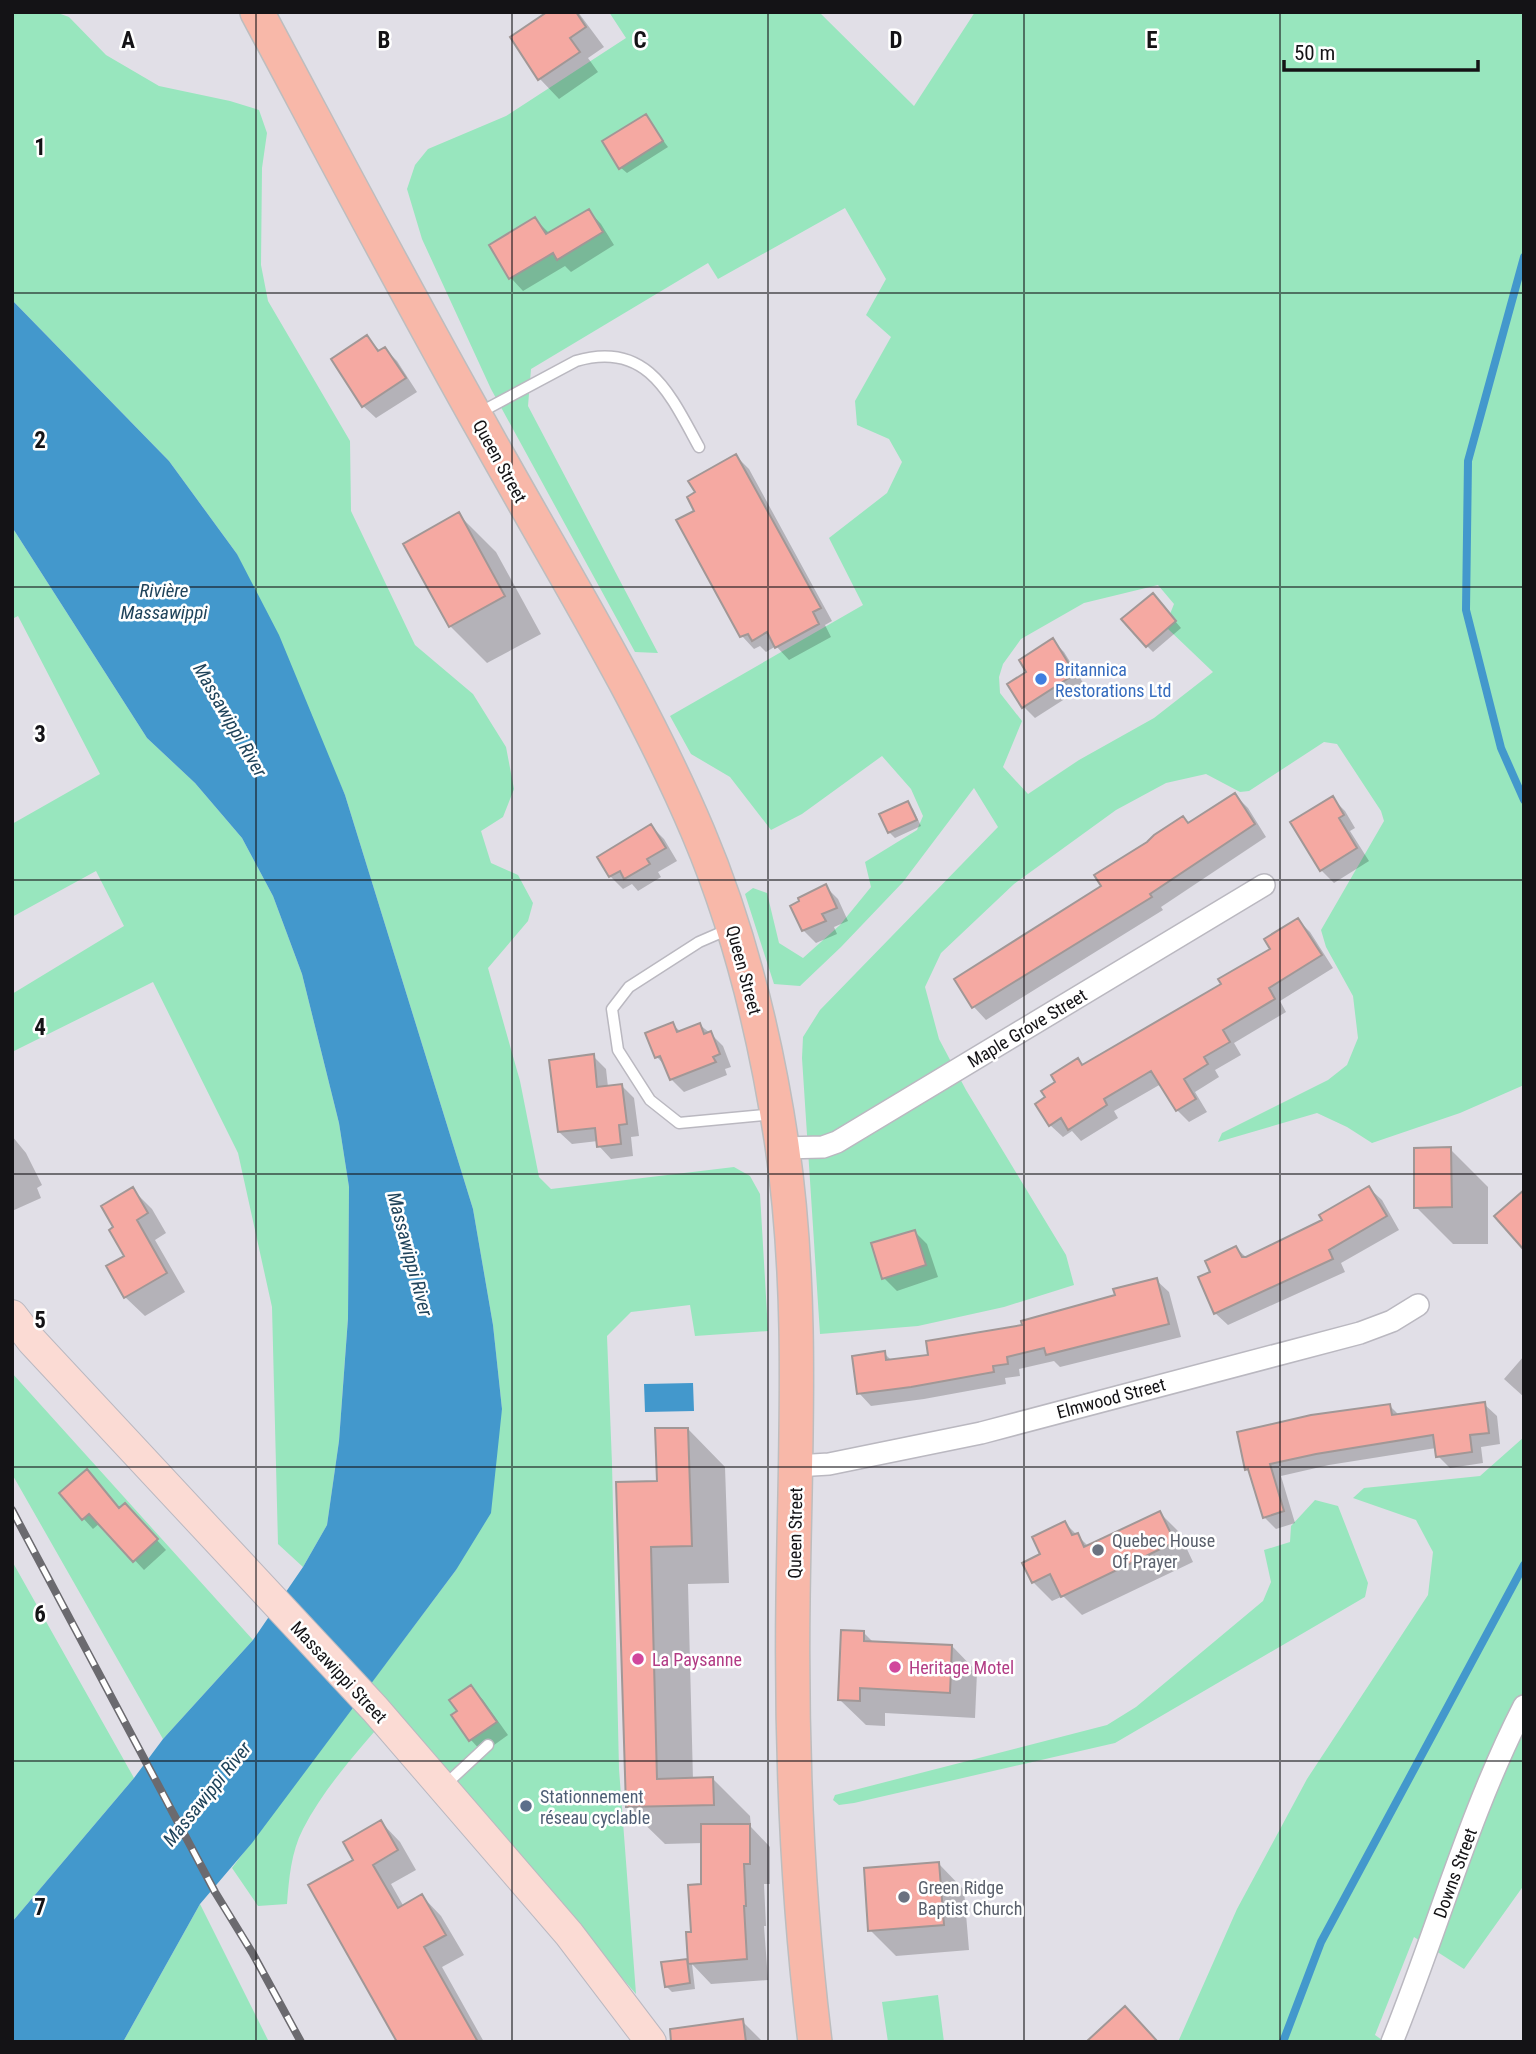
<svg xmlns="http://www.w3.org/2000/svg" width="1536" height="2054" viewBox="0 0 1536 2054" font-family="'Roboto Condensed',sans-serif">
  <style>
    .green { fill: #98e6be; fill-rule: evenodd }
    .water { fill: #4398cc }
    .shadow { fill: #0003 }
    .lines { fill: none; stroke-linecap: round; stroke-linejoin: round }
    .stream { stroke: #4398cc; stroke-width: 8 }
    .building { fill: #f5a9a2; stroke: #a19796; stroke-width: 2 }
    .lane-casing { stroke: #bab8c0; stroke-width: 13 }
    .street-casing { stroke: #bab8c0; stroke-width: 24 }
    .secondary-casing { stroke: #bab8c0; stroke-width: 32 }
    .primary-casing { stroke: #bdbdbe; stroke-width: 36 }
    .lane { stroke: #fff; stroke-width: 10 }
    .street { stroke: #fff; stroke-width: 21 }
    .secondary { stroke: #fbdbd4; stroke-width: 30 }
    .primary { stroke: #f8b8a9; stroke-width: 33 }
    .rail-casing { stroke: #6b6a6f; stroke-width: 8 }
    .rail { stroke: #fff; stroke-width: 5; stroke-dasharray: 16; stroke-linecap: butt }
    .grid { fill: none; stroke: #141316; stroke-width: 2; stroke-opacity: 0.55 }
    .shop-dot { fill: #3f7fe0; stroke: #fff; stroke-width: 2.5 }
    .worship-dot { fill: #6b7280; stroke: #fff; stroke-width: 2.5 }
    .hotel-dot { fill: #d1479c; stroke: #fff; stroke-width: 2.5 }
    .service-dot { fill: #5c6f8a; stroke: #fff; stroke-width: 2.5 }
    .labels { text-anchor: middle; dominant-baseline: central; stroke-width: 5; stroke-linejoin: round; paint-order: stroke }
    .street-label { font-size: 18px; fill: #141316; stroke: #fff }
    .shop-label { font-size: 18px; fill: #366cbe; stroke: #fff; text-anchor: start }
    .worship-label { font-size: 18px; fill: #5b616d; stroke: #fff; text-anchor: start }
    .hotel-label { font-size: 18px; fill: #b23c85; stroke: #fff; text-anchor: start }
    .service-label { font-size: 18px; fill: #4e5e75; stroke: #fff; text-anchor: start }
    .water-label { font-size: 19px; font-style: italic; fill: #1f435a; stroke: #fff }
    .grid-label { font-size: 23px; text-anchor: middle; font-weight: bold; fill: #141316; stroke: #fff; stroke-width: 5; stroke-linejoin: round; paint-order: stroke }
  </style>
  <rect width="100%" height="100%" fill="#e1dfe7"/>
  <path class="green" d="M 12,12 L 55,12 L 69,17 L 106,55 L 159,86 L 230,101 L 259,110 L 267,133 L 262,168 L 261,265 L 268,301 L 350,441 L 351,511 L 415,645 L 473,694 L 506,747 L 514,789 L 503,817 L 481,831 L 491,863 L 518,875 L 533,903 L 528,921 L 488,968 L 520,1081 L 539,1177 L 551,1189 L 734,1167 L 750,1176 L 760,1194 L 768,1331 L 695,1336 L 690,1305 L 631,1312 L 607,1336 L 612,1464 L 619,1769 L 636,1994 L 391,1712 C 360,1749 325,1786 303,1829 C 291,1852 289,1879 287,1904 L 258,1906 L 232,1868 L 456,1570 L 502,1409 L 493,1325 L 473,1209 L 345,795 L 237,554 L 169,461 L 12,300 Z
    M 609,12 L 819,12 L 914,106 L 975,12 L 1524,12 L 1524,1085 L 1460,1113 L 1372,1143 L 1347,1127 L 1317,1113 L 1218,1142 L 1222,1133 L 1328,1080 L 1347,1065 L 1358,1038 L 1353,996 L 1326,947 L 1321,930 L 1384,821 L 1381,811 L 1337,744 L 1324,742 L 1249,791 L 1240,792 L 1206,774 L 1166,783 L 1116,810 L 1014,884 L 941,953 L 925,987 L 939,1039 L 966,1090 L 1066,1255 L 1074,1285 L 1004,1307 L 918,1326 L 820,1334 L 802,1058 L 803,1037 L 820,1010 L 998,827 L 974,788 L 903,882 L 841,947 L 800,986 L 774,984 L 745,894 L 753,888 L 767,893 L 779,943 L 803,958 L 840,925 L 871,887 L 865,862 L 917,830 L 923,816 L 911,789 L 882,756 L 802,814 L 771,830 L 730,777 L 691,754 L 670,716 L 863,605 L 829,538 L 887,493 L 902,462 L 889,439 L 857,425 L 855,401 L 891,337 L 866,315 L 886,279 L 845,208 L 718,279 L 708,263 L 531,369 L 528,406 L 658,653 L 635,652 L 491,389 L 422,239 L 407,189 L 415,165 L 428,149 L 506,116 L 626,38 ZM 1158,585 L 1174,604 L 1170,614 L 1176,621 L 1167,628 L 1213,672 L 1154,718 L 1079,760 L 1028,794 L 1003,767 L 1022,721 L 1000,693 L 999,677 L 1003,664 L 1021,639 L 1084,603 Z
    M 12,527 L 147,738 L 195,783 L 242,838 L 273,896 L 302,974 L 339,1123 L 349,1187 L 348,1317 L 339,1441 L 327,1525 L 303,1567 L 278,1544 L 272,1307 L 238,1153 L 153,982 L 12,1052 L 12,994 L 124,926 L 96,871 L 12,917 L 12,824 L 100,774 L 18,616 L 12,619 Z
    M 12,1373 L 253,1640 L 163,1739 L 12,1474 Z
    M 1524,1437 L 1524,1885 L 1464,1969 L 1414,1937 L 1375,2035 L 1385,2042 L 1178,2042 L 1237,1909 L 1307,1779 L 1428,1595 L 1433,1552 L 1416,1520 L 1353,1498 L 1364,1488 L 1480,1476 Z
    M 1315,1500 L 1338,1506 L 1368,1583 L 1365,1597 L 1115,1743 L 854,1803 L 839,1805 L 833,1800 L 835,1795 L 1107,1725 L 1136,1707 L 1263,1601 L 1271,1582 L 1264,1550 L 1290,1542 L 1291,1526 Z
    M 12,1561 L 134,1778 L 12,1922 Z
    M 200,1904 L 269,2042 L 123,2042 Z
    M 938,1995 L 944,2042 L 888,2042 L 882,2002 Z"/>
  <path class="water" d="M 12,300 L 169,461 L 237,554 L 279,635 L 345,795 L 473,1209 L 493,1325 L 502,1409 L 491,1513 L 456,1570 L 252,1843 L 200,1904 L 123,2042 L 12,2042 L 12,1922 L 134,1778 L 163,1739 L 253,1640 L 303,1567 L 327,1525 L 339,1441 L 348,1318 L 349,1187 L 339,1123 L 302,974 L 273,896 L 242,838 L 195,783 L 147,738 L 12,527 Z
    M 693,1383 L 694,1411 L 645,1412 L 644,1384 Z"/>
  <path class="shadow" d="M 550,12 L 578,12 L 604,47 L 588,58 L 598,72 L 559,99 L 540,79 L 512,38 Z
    M 645,116 L 668,147 L 627,173 L 621,168 Z
    M 589,211 L 601,224 L 614,245 L 571,272 L 565,266 L 523,291 L 511,278 L 491,246 L 535,219 L 550,234 Z
    M 367,337 L 380,351 L 385,349 L 397,361 L 417,392 L 376,418 L 363,406 Z
    M 736,456 L 749,469 L 832,621 L 825,625 L 831,637 L 789,660 L 776,646 L 766,652 L 760,646 L 754,649 L 742,636 L 696,511 L 697,493 Z
    M 459,515 L 496,552 L 541,634 L 487,663 L 450,626 Z
    M 1158,601 L 1181,628 L 1153,652 L 1147,646 Z
    M 1053,641 L 1064,652 L 1085,686 L 1035,718 L 1024,707 L 1029,673 Z
    M 1235,795 L 1248,808 L 1266,837 L 1161,907 L 1163,910 L 986,1020 L 974,1007 L 957,979 L 1104,887 L 1096,875 L 1183,818 L 1189,824 Z
    M 1332,798 L 1345,811 L 1355,828 L 1350,831 L 1369,861 L 1334,883 L 1321,870 Z
    M 907,803 L 913,809 L 921,826 L 895,838 L 889,832 Z
    M 651,826 L 664,839 L 677,861 L 658,872 L 661,877 L 638,891 L 632,884 L 623,889 L 610,876 L 599,857 Z
    M 826,887 L 838,899 L 848,921 L 834,927 L 837,934 L 816,943 L 803,930 Z
    M 1298,920 L 1310,932 L 1333,968 L 1280,1001 L 1286,1012 L 1234,1043 L 1241,1055 L 1215,1070 L 1219,1077 L 1195,1092 L 1207,1112 L 1189,1122 L 1177,1110 L 1161,1084 L 1114,1111 L 1118,1118 L 1081,1141 L 1072,1131 L 1063,1137 L 1050,1125 L 1047,1098 L 1078,1061 L 1084,1067 L 1223,984 L 1272,950 Z
    M 672,1024 L 681,1032 L 700,1025 L 710,1033 L 723,1046 L 731,1067 L 725,1069 L 727,1075 L 684,1092 L 671,1079 L 666,1067 L 657,1057 Z
    M 593,1056 L 606,1069 L 608,1087 L 621,1085 L 634,1098 L 639,1136 L 631,1137 L 633,1156 L 611,1159 L 599,1146 L 598,1141 L 572,1144 L 559,1132 Z
    M 12,1136 L 26,1153 L 42,1185 L 37,1188 L 41,1198 L 12,1211 Z
    M 1450,1149 L 1488,1187 L 1488,1244 L 1453,1244 L 1416,1207 Z
    M 1369,1188 L 1382,1200 L 1399,1230 L 1341,1263 L 1345,1272 L 1228,1325 L 1215,1313 L 1212,1273 L 1236,1248 L 1247,1258 L 1325,1221 Z
    M 133,1190 L 152,1209 L 166,1233 L 155,1240 L 185,1292 L 145,1316 L 125,1297 L 126,1256 Z
    M 915,1232 L 927,1244 L 938,1277 L 897,1291 L 884,1278 Z
    M 1156,1280 L 1169,1292 L 1181,1337 L 1060,1367 L 1054,1361 L 1019,1369 L 1020,1376 L 1005,1378 L 1006,1384 L 924,1399 L 871,1406 L 859,1393 L 884,1353 L 892,1361 L 930,1356 L 1117,1296 Z
    M 1524,1356 L 1524,1397 L 1504,1379 Z
    M 1484,1404 L 1497,1416 L 1500,1444 L 1481,1447 L 1483,1463 L 1450,1468 L 1438,1456 L 1436,1448 L 1329,1465 L 1281,1476 L 1295,1523 L 1276,1529 L 1264,1517 L 1251,1473 L 1247,1469 L 1390,1406 L 1400,1416 Z
    M 688,1429 L 725,1467 L 729,1583 L 688,1584 L 693,1780 L 713,1779 L 750,1816 L 751,1827 L 770,1847 L 770,1884 L 764,1884 L 766,1926 L 764,1926 L 768,1980 L 711,1984 L 692,1964 L 695,1989 L 672,1992 L 666,1986 L 686,1960 L 690,1965 L 688,1934 L 693,1933 L 703,1886 L 703,1843 L 665,1844 L 627,1807 L 618,1484 L 659,1483 Z
    M 96,1481 L 120,1509 L 134,1515 L 166,1550 L 144,1570 L 100,1523 L 93,1529 L 61,1494 Z
    M 1160,1513 L 1179,1532 L 1193,1562 L 1082,1615 L 1063,1596 L 1052,1601 L 1033,1582 L 1042,1555 L 1065,1523 L 1089,1547 Z
    M 864,1633 L 874,1643 L 952,1646 L 977,1672 L 975,1718 L 885,1713 L 885,1726 L 866,1725 L 840,1700 Z
    M 471,1687 L 483,1700 L 508,1735 L 483,1753 L 471,1740 L 459,1712 Z
    M 381,1822 L 400,1842 L 416,1870 L 391,1884 L 404,1907 L 422,1896 L 441,1916 L 464,1955 L 442,1967 L 484,2042 L 399,2042 L 356,1861 Z
    M 939,1864 L 964,1890 L 969,1950 L 896,1956 L 870,1930 Z
    M 742,2021 L 763,2042 L 706,2042 Z"/>
  <g class="lines">
    <path class="stream" d="M 1524,257 L 1468,461 L 1466,610 L 1501,748 L 1524,800
      M 1283,2042 L 1321,1942 L 1524,1565"/>
  </g>
  <path class="building" d="M 547,12 L 576,12 L 586,27 L 570,38 L 580,52 L 538,80 L 510,37 Z
    M 646,114 L 663,141 L 619,169 L 602,141 Z
    M 589,209 L 603,232 L 557,260 L 553,253 L 509,279 L 489,245 L 535,217 L 546,234 Z
    M 367,335 L 378,351 L 385,347 L 406,378 L 362,407 L 331,359 Z
    M 736,454 L 821,608 L 813,612 L 819,624 L 775,648 L 767,632 L 752,641 L 748,634 L 740,637 L 676,520 L 694,511 L 687,497 L 695,492 L 688,481 Z
    M 459,512 L 505,596 L 449,627 L 403,544 Z
    M 1153,593 L 1176,621 L 1146,647 L 1121,619 Z
    M 1053,638 L 1075,674 L 1022,708 L 1007,684 L 1026,672 L 1019,660 Z
    M 1235,793 L 1255,824 L 1150,894 L 1152,897 L 972,1008 L 954,979 L 1101,886 L 1094,875 L 1147,842 L 1154,835 L 1183,816 L 1188,823 Z
    M 1333,796 L 1344,815 L 1339,818 L 1357,848 L 1320,871 L 1290,822 Z
    M 908,801 L 917,820 L 888,833 L 879,814 Z
    M 651,824 L 666,848 L 647,859 L 650,864 L 624,879 L 620,871 L 609,877 L 597,857 Z
    M 826,884 L 837,908 L 822,914 L 826,921 L 802,931 L 790,906 L 799,901 L 798,898 Z
    M 1298,918 L 1322,955 L 1269,988 L 1275,999 L 1223,1030 L 1230,1042 L 1204,1057 L 1208,1064 L 1184,1079 L 1196,1099 L 1176,1111 L 1151,1071 L 1104,1099 L 1107,1105 L 1068,1130 L 1061,1118 L 1049,1126 L 1035,1104 L 1045,1097 L 1041,1091 L 1055,1082 L 1051,1075 L 1078,1058 L 1082,1065 L 1221,984 L 1218,979 L 1270,949 L 1264,939 Z
    M 673,1022 L 677,1032 L 700,1023 L 704,1034 L 711,1031 L 720,1054 L 713,1057 L 716,1062 L 670,1080 L 660,1056 L 655,1058 L 645,1033 Z
    M 594,1054 L 597,1087 L 622,1084 L 627,1124 L 619,1125 L 621,1144 L 597,1147 L 595,1128 L 558,1132 L 549,1060 Z
    M 1451,1147 L 1452,1207 L 1414,1208 L 1414,1148 Z
    M 1369,1186 L 1387,1216 L 1329,1250 L 1333,1259 L 1214,1314 L 1198,1277 L 1210,1272 L 1205,1261 L 1236,1246 L 1242,1257 L 1246,1257 L 1322,1220 L 1319,1215 Z
    M 133,1187 L 148,1213 L 137,1220 L 167,1273 L 124,1298 L 106,1266 L 124,1256 L 109,1230 L 113,1227 L 101,1206 Z
    M 1524,1190 L 1524,1250 L 1494,1216 Z
    M 915,1230 L 926,1265 L 882,1279 L 871,1243 Z
    M 1157,1278 L 1169,1324 L 1046,1355 L 1044,1348 L 1007,1357 L 1008,1364 L 993,1366 L 994,1372 L 911,1387 L 857,1394 L 852,1356 L 885,1351 L 886,1360 L 928,1355 L 926,1341 L 1022,1325 L 1021,1321 L 1115,1295 L 1113,1289 Z
    M 1485,1402 L 1489,1433 L 1470,1435 L 1472,1452 L 1436,1457 L 1433,1435 L 1316,1454 L 1270,1464 L 1284,1511 L 1263,1518 L 1248,1469 L 1245,1470 L 1237,1432 L 1311,1415 L 1390,1404 L 1392,1415 Z
    M 655,1428 L 688,1428 L 692,1546 L 651,1547 L 657,1779 L 713,1777 L 714,1805 L 626,1807 L 616,1482 L 657,1481 Z
    M 87,1469 L 119,1508 L 125,1503 L 158,1539 L 133,1562 L 89,1514 L 82,1520 L 59,1493 Z
    M 1160,1511 L 1175,1542 L 1061,1597 L 1050,1574 L 1032,1583 L 1022,1563 L 1040,1554 L 1032,1537 L 1065,1521 L 1072,1535 L 1078,1533 L 1084,1547 Z
    M 841,1630 L 864,1631 L 864,1641 L 952,1645 L 950,1693 L 860,1688 L 860,1701 L 838,1700 Z
    M 471,1685 L 497,1722 L 469,1741 L 451,1715 L 457,1711 L 449,1700 Z
    M 381,1820 L 398,1850 L 373,1865 L 398,1908 L 422,1894 L 446,1935 L 424,1947 L 478,2042 L 397,2042 L 308,1885 L 353,1860 L 343,1842 Z
    M 701,1824 L 750,1824 L 750,1864 L 744,1864 L 746,1906 L 744,1906 L 747,1959 L 688,1964 L 686,1932 L 691,1932 L 688,1885 L 701,1884 Z
    M 939,1862 L 944,1925 L 868,1931 L 864,1868 Z
    M 687,1959 L 690,1983 L 665,1987 L 661,1962 Z
    M 1125,2006 L 1158,2042 L 1086,2042 Z
    M 743,2019 L 746,2042 L 671,2042 L 670,2029 Z"/>
  <g class="lines">
    <defs>
      <path id="lane" d="M 477,414 L 576,361 C 647,340 670,394 699,447
        M 729,929 L 699,942 L 629,987 L 612,1009 L 618,1050 L 650,1100 L 679,1123 L 774,1114
        M 445,1785 L 488,1745"/>
      <path id="street" d="M 782,1148 L 823,1147 L 837,1142 L 1264,885
        M 796,1466 L 829,1464 L 981,1433 L 1360,1333 L 1392,1321 L 1418,1305
        M 1392,2042 C 1437,1931 1469,1813 1524,1706"/>
      <path id="secondary" d="M 12,1315 L 32,1341 L 375,1709 L 569,1934 L 651,2042"/>
      <path id="primary" d="M 257,12 C 332,152 406,293 484,431 C 557,563 639,693 698,832 C 740,931 766,1038 782,1145 C 804,1295 795,1448 793,1599 C 791,1747 797,1895 815,2042"/>
    </defs>
    <use href="#lane" class="lane-casing"/>
    <use href="#street" class="street-casing"/>
    <use href="#secondary" class="secondary-casing"/>
    <use href="#primary" class="primary-casing"/>
    <use href="#lane" class="lane"/>
    <use href="#street" class="street"/>
    <use href="#secondary" class="secondary"/>
    <use href="#primary" class="primary"/>
    <defs>
      <path id="rail" d="M 12,1510 L 215,1892 L 253,1954 L 301,2042"/>
    </defs>
    <use href="#rail" class="rail-casing"/>
    <use href="#rail" class="rail"/>
  </g>
  <path class="grid" d="M 256,12 L 256,2042M 512,12 L 512,2042M 768,12 L 768,2042M 1024,12 L 1024,2042M 1280,12 L 1280,2042M 12,293 L 1524,293M 12,587 L 1524,587M 12,880 L 1524,880M 12,1174 L 1524,1174M 12,1467 L 1524,1467M 12,1761 L 1524,1761"/>
  <circle class="shop-dot" cx="1041" cy="679" r="7"/>
  <g class="worship-dot">
    <circle cx="1098" cy="1550" r="7"/>
    <circle cx="904" cy="1897" r="7"/>
  </g>
  <g class="hotel-dot">
    <circle cx="638" cy="1659" r="7"/>
    <circle cx="895" cy="1667" r="7"/>
  </g>
  <circle class="service-dot" cx="526" cy="1806" r="7"/>
  <g class="labels">
    <g class="street-label">
      <text transform="translate(500 461) rotate(61)">Queen Street</text>
      <text transform="translate(744 970) rotate(75)">Queen Street</text>
      <text transform="translate(1027 1028) rotate(-31)">Maple Grove Street</text>
      <text transform="translate(1111 1398) rotate(-15)">Elmwood Street</text>
      <text transform="translate(795 1533) rotate(-89)">Queen Street</text>
      <text transform="translate(339 1672) rotate(47)">Massawippi Street</text>
      <text transform="translate(1455 1873) rotate(-70)">Downs Street</text>
    </g>
    <g class="shop-label">
      <text x="1055" y="669">Britannica<tspan x="1055" dy="21">Restorations Ltd</tspan></text>
    </g>
    <g class="worship-label">
      <text x="1112" y="1540">Quebec House<tspan x="1112" dy="21">Of Prayer</tspan></text>
      <text x="918" y="1887">Green Ridge<tspan x="918" dy="21">Baptist Church</tspan></text>
    </g>
    <g class="hotel-label">
      <text x="652" y="1659">La Paysanne</text>
      <text x="909" y="1667">Heritage Motel</text>
    </g>
    <g class="service-label">
      <text x="540" y="1796">Stationnement<tspan x="540" dy="21">réseau cyclable</tspan></text>
    </g>
    <g class="water-label">
      <text x="164" y="590">Rivière<tspan x="164" dy="22">Massawippi</tspan></text>
      <text transform="translate(230 720) rotate(60)">Massawippi River</text>
      <text transform="translate(410 1254) rotate(75)">Massawippi River</text>
      <text transform="translate(207 1794) rotate(-51)">Massawippi River</text>
    </g>
  </g>
  <g class="grid-label">
    <text x="128" y="48">A</text>
    <text x="384" y="48">B</text>
    <text x="640" y="48">C</text>
    <text x="896" y="48">D</text>
    <text x="1152" y="48">E</text>
    <text x="40" y="155">1</text>
    <text x="40" y="448">2</text>
    <text x="40" y="742">3</text>
    <text x="40" y="1035">4</text>
    <text x="40" y="1328">5</text>
    <text x="40" y="1622">6</text>
    <text x="40" y="1915">7</text>
  </g>
  <rect width="1536" height="2054" fill="none" stroke="#141316" stroke-width="28"/>
  <path d="M1284 60v10h194v-10" fill="none" stroke="#141316" stroke-width="3.5"/>
  <text x="1294" y="60" font-size="21" fill="#141316" stroke="#ffffff" stroke-width="5" paint-order="stroke">50 m</text>
</svg>
